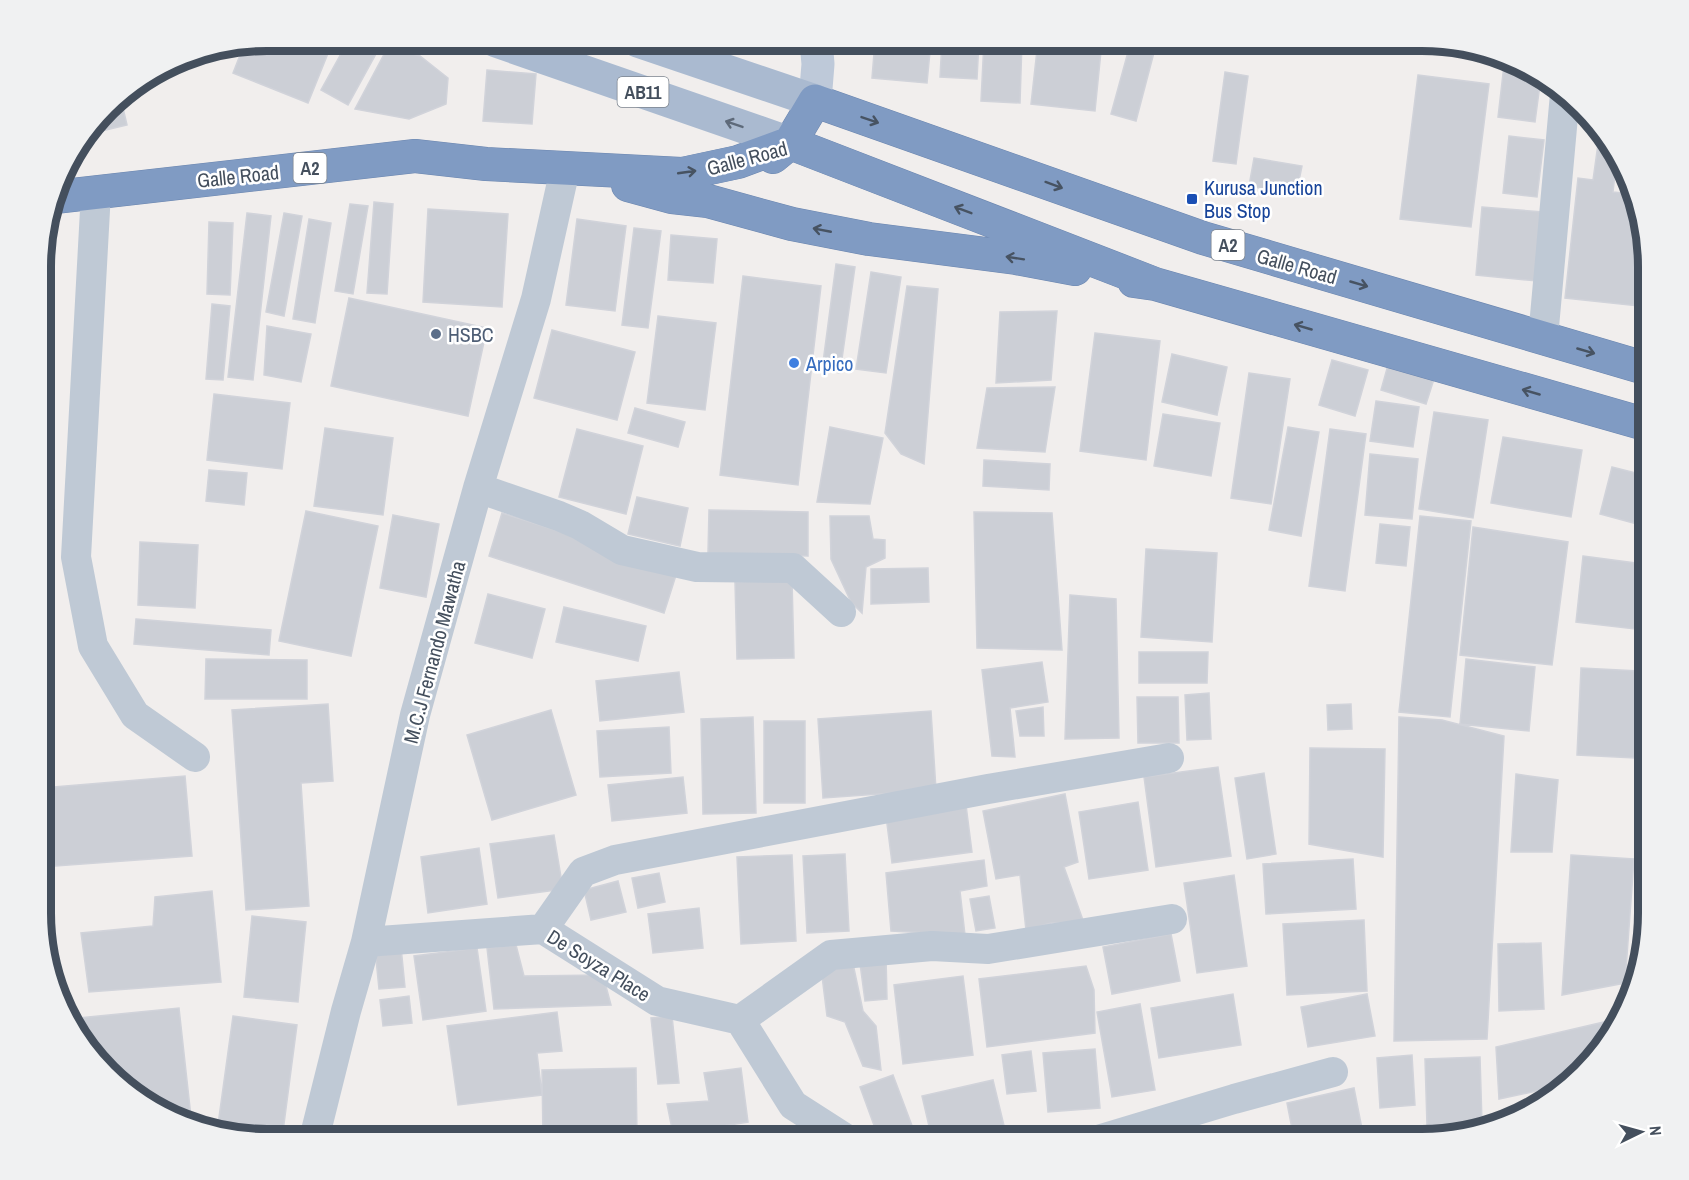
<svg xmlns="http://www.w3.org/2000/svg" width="1689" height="1180" viewBox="0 0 1689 1180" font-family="'Archivo Narrow',sans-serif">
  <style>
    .building { fill: #cccfd6; stroke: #d1d3da; stroke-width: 1.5 }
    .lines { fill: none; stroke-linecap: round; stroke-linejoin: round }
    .highway-casing { stroke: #6b86af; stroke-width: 34 }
    .street { stroke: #bfc9d5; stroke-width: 30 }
    .secondary { stroke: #bec9d9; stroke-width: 33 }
    .primary { stroke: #aabad0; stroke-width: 33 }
    .highway { stroke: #809bc3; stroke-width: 33 }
    .oneway { stroke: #475362 }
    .oneway2 { stroke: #5e6a7a }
    .transit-dot { fill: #1a4fb4; stroke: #fff; stroke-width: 2 }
    .service-dot { fill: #5c6f8a; stroke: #fff; stroke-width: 2 }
    .shop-dot { fill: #3f7fe0; stroke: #fff; stroke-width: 2 }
    .labels { text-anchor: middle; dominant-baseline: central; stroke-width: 5; stroke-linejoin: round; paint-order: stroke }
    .shield { fill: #fff; stroke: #7c848e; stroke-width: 1.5 }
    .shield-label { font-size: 18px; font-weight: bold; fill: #444f5d }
    .street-label { font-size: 20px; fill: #444f5d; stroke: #fff }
    .transit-label { font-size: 20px; fill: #164399; stroke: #fff; text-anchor: start }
    .service-label { font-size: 20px; fill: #4e5e75; stroke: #fff; text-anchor: start }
    .shop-label { font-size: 20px; fill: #366cbe; stroke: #fff; text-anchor: start }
    .rim { fill: none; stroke: #444f5d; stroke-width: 8 }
  </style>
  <rect width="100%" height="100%" fill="#f1eeed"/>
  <path class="building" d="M 267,40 L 333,41 L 308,103 L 233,73 L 244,45 Z
    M 348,41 L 356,41 L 377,52 L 348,105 L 321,90 Z
    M 875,41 L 931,41 L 927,83 L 872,78 Z
    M 942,41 L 979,41 L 977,79 L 940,77 Z
    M 984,41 L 1022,41 L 1020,103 L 981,101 Z
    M 1038,41 L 1102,41 L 1095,111 L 1031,104 Z
    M 1131,41 L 1157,41 L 1136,121 L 1111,114 Z
    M 1421,41 L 1437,41 L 1478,49 L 1477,56 L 1420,51 Z
    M 388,47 L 420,56 L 448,78 L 446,104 L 409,119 L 355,109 Z
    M 1504,65 L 1523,67 L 1541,77 L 1535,122 L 1498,117 Z
    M 487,70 L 536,74 L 532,124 L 483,121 Z
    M 1225,72 L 1248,76 L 1236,164 L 1213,161 Z
    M 1418,75 L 1489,84 L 1471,227 L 1400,219 Z
    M 120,95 L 127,125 L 89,134 L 117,97 Z
    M 1586,119 L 1595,130 L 1586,130 Z
    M 1509,136 L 1544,140 L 1537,197 L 1503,193 Z
    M 1599,137 L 1602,138 L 1617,156 L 1613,192 L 1632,194 L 1648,252 L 1648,307 L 1565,298 L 1578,178 L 1593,180 Z
    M 1254,158 L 1302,166 L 1296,195 L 1249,186 Z
    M 374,202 L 393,204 L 387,294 L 367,293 Z
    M 350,204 L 368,206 L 353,294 L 335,291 Z
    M 1482,207 L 1543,212 L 1537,281 L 1476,275 Z
    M 428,209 L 508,214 L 502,307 L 423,302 Z
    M 247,213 L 271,216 L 253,380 L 228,377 Z
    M 284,213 L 302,216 L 284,316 L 266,312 Z
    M 309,219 L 331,223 L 315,323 L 293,319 Z
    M 577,219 L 626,226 L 615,311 L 566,305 Z
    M 209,222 L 233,223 L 230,295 L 207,294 Z
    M 634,228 L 661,231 L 648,328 L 622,325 Z
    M 671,235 L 717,239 L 713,283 L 668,280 Z
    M 836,264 L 855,267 L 840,373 L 822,370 Z
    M 871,272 L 901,277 L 886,373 L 856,369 Z
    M 743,276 L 821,286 L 798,485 L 720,475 Z
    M 907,286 L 938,289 L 924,464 L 901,454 L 885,433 Z
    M 349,298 L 487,328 L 468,416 L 331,386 Z
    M 212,304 L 230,306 L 223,380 L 206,379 Z
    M 1057,311 L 1051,380 L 996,383 L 1000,312 Z
    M 658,316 L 716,323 L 705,410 L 647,403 Z
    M 267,326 L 311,334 L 301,382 L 264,375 Z
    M 552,330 L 635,352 L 617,420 L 534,398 Z
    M 1095,333 L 1160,341 L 1146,460 L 1080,451 Z
    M 1172,354 L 1227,367 L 1217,415 L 1162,402 Z
    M 1332,360 L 1368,370 L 1355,416 L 1319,405 Z
    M 1388,365 L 1434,379 L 1426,404 L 1381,390 Z
    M 1249,373 L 1290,379 L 1271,504 L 1231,498 Z
    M 1055,387 L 1045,452 L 977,448 L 987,388 Z
    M 214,394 L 290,403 L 282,469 L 207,460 Z
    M 1376,401 L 1419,407 L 1413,447 L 1370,441 Z
    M 635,408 L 685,422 L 678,447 L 628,433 Z
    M 1434,412 L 1488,420 L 1473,518 L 1419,509 Z
    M 1163,414 L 1220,423 L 1211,476 L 1154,466 Z
    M 830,427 L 883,438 L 870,504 L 817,502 Z
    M 1288,427 L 1319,432 L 1301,536 L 1269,530 Z
    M 325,428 L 393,438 L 383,515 L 314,506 Z
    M 577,429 L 643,446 L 626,514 L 559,497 Z
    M 1330,429 L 1366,434 L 1345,591 L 1309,586 Z
    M 1503,437 L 1582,450 L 1571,517 L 1491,503 Z
    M 1370,454 L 1418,459 L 1412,519 L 1365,515 Z
    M 984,460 L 1050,464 L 1049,490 L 983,486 Z
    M 1612,467 L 1648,476 L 1648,527 L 1600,514 Z
    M 209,470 L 247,473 L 244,505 L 206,501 Z
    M 637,497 L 688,508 L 680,546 L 628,534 Z
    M 709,510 L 808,512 L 808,556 L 708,553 Z
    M 306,511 L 378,526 L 351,656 L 279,641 Z
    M 974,512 L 1052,513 L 1062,650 L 977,648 Z
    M 502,513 L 678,569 L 664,613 L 489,556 Z
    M 393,515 L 439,524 L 426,597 L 380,588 Z
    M 830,516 L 869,516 L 873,539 L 885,540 L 885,558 L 866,567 L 862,613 L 851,602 L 831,559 Z
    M 1420,516 L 1471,521 L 1450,717 L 1399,712 Z
    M 1380,524 L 1410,527 L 1406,566 L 1376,563 Z
    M 1473,527 L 1568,542 L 1552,665 L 1460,655 Z
    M 140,542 L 198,545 L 195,608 L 138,605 Z
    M 1146,549 L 1217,553 L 1212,642 L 1141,637 Z
    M 1583,556 L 1643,564 L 1635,629 L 1576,622 Z
    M 928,568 L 929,602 L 871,604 L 871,569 Z
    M 792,580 L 794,658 L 737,659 L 735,582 Z
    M 488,594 L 545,609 L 532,658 L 475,643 Z
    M 1070,595 L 1116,599 L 1119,738 L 1065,739 Z
    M 564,607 L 646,626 L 638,661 L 556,642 Z
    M 136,619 L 271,630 L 269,655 L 134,644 Z
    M 1139,652 L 1208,652 L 1207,683 L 1139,683 Z
    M 206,659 L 307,660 L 307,699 L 205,699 Z
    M 1466,659 L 1535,667 L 1529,731 L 1460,724 Z
    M 1042,662 L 1048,702 L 1010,708 L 1015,757 L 992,756 L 982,670 Z
    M 1581,668 L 1639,671 L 1635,758 L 1577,755 Z
    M 679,672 L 684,712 L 600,721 L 596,681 Z
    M 1209,693 L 1211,739 L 1187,740 L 1185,695 Z
    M 1137,697 L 1178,697 L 1179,743 L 1138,743 Z
    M 328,704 L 333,781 L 301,783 L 309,906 L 246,910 L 232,710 Z
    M 1351,704 L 1352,729 L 1328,730 L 1327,705 Z
    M 1043,707 L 1044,736 L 1020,736 L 1016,711 Z
    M 551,710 L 576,795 L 492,820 L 467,735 Z
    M 931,711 L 936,790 L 823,798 L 818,719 Z
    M 753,717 L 756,813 L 703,814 L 701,719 Z
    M 1399,717 L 1442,720 L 1504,736 L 1487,1039 L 1394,1041 Z
    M 764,721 L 805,721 L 805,803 L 764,803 Z
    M 669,727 L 671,773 L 600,777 L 597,731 Z
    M 1310,748 L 1385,749 L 1383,857 L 1309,844 Z
    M 1218,767 L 1231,856 L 1156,867 L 1144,777 Z
    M 1264,773 L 1276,854 L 1247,859 L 1235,778 Z
    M 1516,774 L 1558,780 L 1552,852 L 1511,852 Z
    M 185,776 L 192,856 L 42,867 L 42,788 Z
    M 683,777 L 687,813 L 612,821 L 608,785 Z
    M 1065,794 L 1078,862 L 1064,867 L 1084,923 L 1051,923 L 1026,930 L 1020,875 L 996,879 L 983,811 Z
    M 1138,802 L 1148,870 L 1089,879 L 1079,812 Z
    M 966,805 L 972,852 L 892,863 L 886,816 Z
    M 554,835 L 563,889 L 498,898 L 490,844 Z
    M 479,848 L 487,904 L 428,913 L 421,857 Z
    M 845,854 L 849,931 L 807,933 L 803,856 Z
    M 792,855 L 796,941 L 741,944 L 737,857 Z
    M 1571,855 L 1634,859 L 1625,983 L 1562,995 Z
    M 1353,859 L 1356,909 L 1266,914 L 1263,864 Z
    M 984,860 L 987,886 L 960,891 L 965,935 L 891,931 L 886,873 Z
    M 659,873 L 665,902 L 638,908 L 632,878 Z
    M 1234,875 L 1247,966 L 1197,973 L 1184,883 Z
    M 618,881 L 626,912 L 591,920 L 584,890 Z
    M 212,891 L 221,982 L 89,992 L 81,933 L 153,926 L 155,897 Z
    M 989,896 L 995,928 L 976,931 L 970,899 Z
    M 699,908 L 703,948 L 653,953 L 648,914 Z
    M 42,914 L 48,914 L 55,979 L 42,943 Z
    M 252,916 L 306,922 L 298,1002 L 244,997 Z
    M 1364,920 L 1367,991 L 1287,995 L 1283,924 Z
    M 1171,934 L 1180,981 L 1112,994 L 1103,947 Z
    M 1541,943 L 1544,1009 L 1499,1011 L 1498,944 Z
    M 516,945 L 524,976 L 603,975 L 611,1005 L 494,1009 L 487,948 Z
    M 401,947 L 405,987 L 379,989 L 375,949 Z
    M 477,948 L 486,1011 L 423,1020 L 414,956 Z
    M 859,956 L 886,956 L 887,999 L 865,1001 Z
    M 852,959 L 863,1011 L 876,1026 L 881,1070 L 863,1066 L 845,1022 L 827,1016 L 821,968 Z
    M 1086,966 L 1094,990 L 1095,1033 L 987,1047 L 979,979 Z
    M 963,976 L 973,1055 L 903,1064 L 894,985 Z
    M 1233,994 L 1241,1045 L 1159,1058 L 1151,1008 Z
    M 1367,994 L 1375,1036 L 1308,1047 L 1301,1007 Z
    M 409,996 L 412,1023 L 383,1026 L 380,1000 Z
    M 1140,1004 L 1155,1090 L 1112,1097 L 1097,1012 Z
    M 179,1008 L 192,1126 L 129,1093 L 82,1039 L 79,1018 Z
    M 557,1012 L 562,1051 L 537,1053 L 542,1095 L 458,1105 L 447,1026 Z
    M 233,1016 L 297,1025 L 282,1139 L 252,1139 L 217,1132 Z
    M 672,1016 L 679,1083 L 658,1084 L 651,1018 Z
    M 1604,1022 L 1608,1040 L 1602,1051 L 1560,1086 L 1499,1099 L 1496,1047 Z
    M 1095,1049 L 1100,1108 L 1048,1112 L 1043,1053 Z
    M 1031,1051 L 1036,1091 L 1007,1094 L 1002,1055 Z
    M 1412,1055 L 1415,1105 L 1380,1108 L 1377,1058 Z
    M 1480,1057 L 1482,1123 L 1427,1125 L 1425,1059 Z
    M 636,1068 L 637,1136 L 543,1138 L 542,1070 Z
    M 741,1068 L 748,1122 L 673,1134 L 667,1104 L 709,1101 L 704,1073 Z
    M 893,1075 L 917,1139 L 879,1139 L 860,1087 Z
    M 993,1080 L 1006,1134 L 981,1139 L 932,1139 L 922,1096 Z
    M 1354,1088 L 1364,1139 L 1294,1139 L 1287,1103 Z
    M 761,1131 L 761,1139 L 730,1139 L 730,1134 Z"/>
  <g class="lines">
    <defs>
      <path id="highway" d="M 773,157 L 790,143 L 815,101 L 1203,238 L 1648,369
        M 628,185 L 672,197 L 708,201 L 792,224 L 869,239 L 1016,258 L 1075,269
        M 55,197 L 415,156 L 486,164 L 682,174 L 738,162 L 790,143 L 1155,284
        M 1134,281 L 1155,284 L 1648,425"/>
    </defs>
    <use href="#highway" class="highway-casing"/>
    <path class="street" d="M 96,192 L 76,557 L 93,646 L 135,715 L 195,757
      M 1543,338 L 1565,94
      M 478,488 L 559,516 L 580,525 L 622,550 L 697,567 L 793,568 L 841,612
      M 543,929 L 583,872 L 615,860 L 988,789 L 1169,758
      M 366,942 L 543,929 L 657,1001 L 740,1020 L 793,1105 L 846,1139
      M 740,1020 L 831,955 L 932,946 L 988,949 L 1172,919
      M 314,1139 L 346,1011 L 366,942 L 415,715 L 478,488 L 536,299 L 565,169
      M 1101,1139 L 1234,1099 L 1333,1072"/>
    <path class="secondary" d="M 815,101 L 818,64 L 816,41"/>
    <path class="primary" d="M 496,41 L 790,143
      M 638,41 L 815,101"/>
    <use href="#highway" class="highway"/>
  </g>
  <defs><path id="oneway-shaft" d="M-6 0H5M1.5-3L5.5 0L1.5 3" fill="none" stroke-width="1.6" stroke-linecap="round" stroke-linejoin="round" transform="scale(1.5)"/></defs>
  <g class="oneway">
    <use href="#oneway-shaft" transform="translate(870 120) rotate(19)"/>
    <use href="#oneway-shaft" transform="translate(687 172) rotate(-8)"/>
    <use href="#oneway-shaft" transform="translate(1054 185) rotate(20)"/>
    <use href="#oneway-shaft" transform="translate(963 210) rotate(-159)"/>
    <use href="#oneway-shaft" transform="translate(822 230) rotate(-169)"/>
    <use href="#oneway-shaft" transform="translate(1015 258) rotate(-171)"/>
    <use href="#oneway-shaft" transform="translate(1359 284) rotate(16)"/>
    <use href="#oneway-shaft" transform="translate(1303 327) rotate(-164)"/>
    <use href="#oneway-shaft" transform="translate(1586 351) rotate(16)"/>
    <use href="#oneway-shaft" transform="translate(1531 392) rotate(-164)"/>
  </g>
  <use class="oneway2" href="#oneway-shaft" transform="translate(734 124) rotate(-161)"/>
  <rect class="transit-dot" x="1186" y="193" width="12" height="12" rx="3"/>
  <circle class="service-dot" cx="436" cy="334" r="6"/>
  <circle class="shop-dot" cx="794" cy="363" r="6"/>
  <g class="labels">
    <g class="shield">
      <rect x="617.5" y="77" width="51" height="30" rx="4.5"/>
      <rect x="293.5" y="153" width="33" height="30" rx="4.5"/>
      <rect x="1211.5" y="230" width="33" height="30" rx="4.5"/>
    </g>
    <g class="shield-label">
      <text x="643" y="92">AB11</text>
      <text x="310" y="168">A2</text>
      <text x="1228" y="245">A2</text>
    </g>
    <g class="street-label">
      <text transform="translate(747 158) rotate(-15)">Galle Road</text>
      <text transform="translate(238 176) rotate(-6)">Galle Road</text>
      <text transform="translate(1297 266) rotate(16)">Galle Road</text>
      <text transform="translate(434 652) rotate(-75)">M.C.J Fernando Mawatha</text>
      <text transform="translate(599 965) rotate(32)">De Soyza Place</text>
    </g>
    <g class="transit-label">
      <text x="1204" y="187">Kurusa Junction<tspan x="1204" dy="23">Bus Stop</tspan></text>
    </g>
    <g class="service-label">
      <text x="448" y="334">HSBC</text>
    </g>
    <g class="shop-label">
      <text x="806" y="363">Arpico</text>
    </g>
  </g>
  <path d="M0 0H1689V1180H0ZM267 51H1422A216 216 0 0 1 1638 267V913A216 216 0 0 1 1422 1129H267A216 216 0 0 1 51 913V267A216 216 0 0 1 267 51Z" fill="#f0f1f2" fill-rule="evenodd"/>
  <path class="rim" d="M267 51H1422A216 216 0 0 1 1638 267V913A216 216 0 0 1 1422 1129H267A216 216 0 0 1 51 913V267A216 216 0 0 1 267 51Z"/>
  <g transform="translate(1641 1132) rotate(85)" stroke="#ffffff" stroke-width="4.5" paint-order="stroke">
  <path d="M0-4.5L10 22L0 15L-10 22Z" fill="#444f5d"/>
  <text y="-9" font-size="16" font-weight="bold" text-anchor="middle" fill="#444f5d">N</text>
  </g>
</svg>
